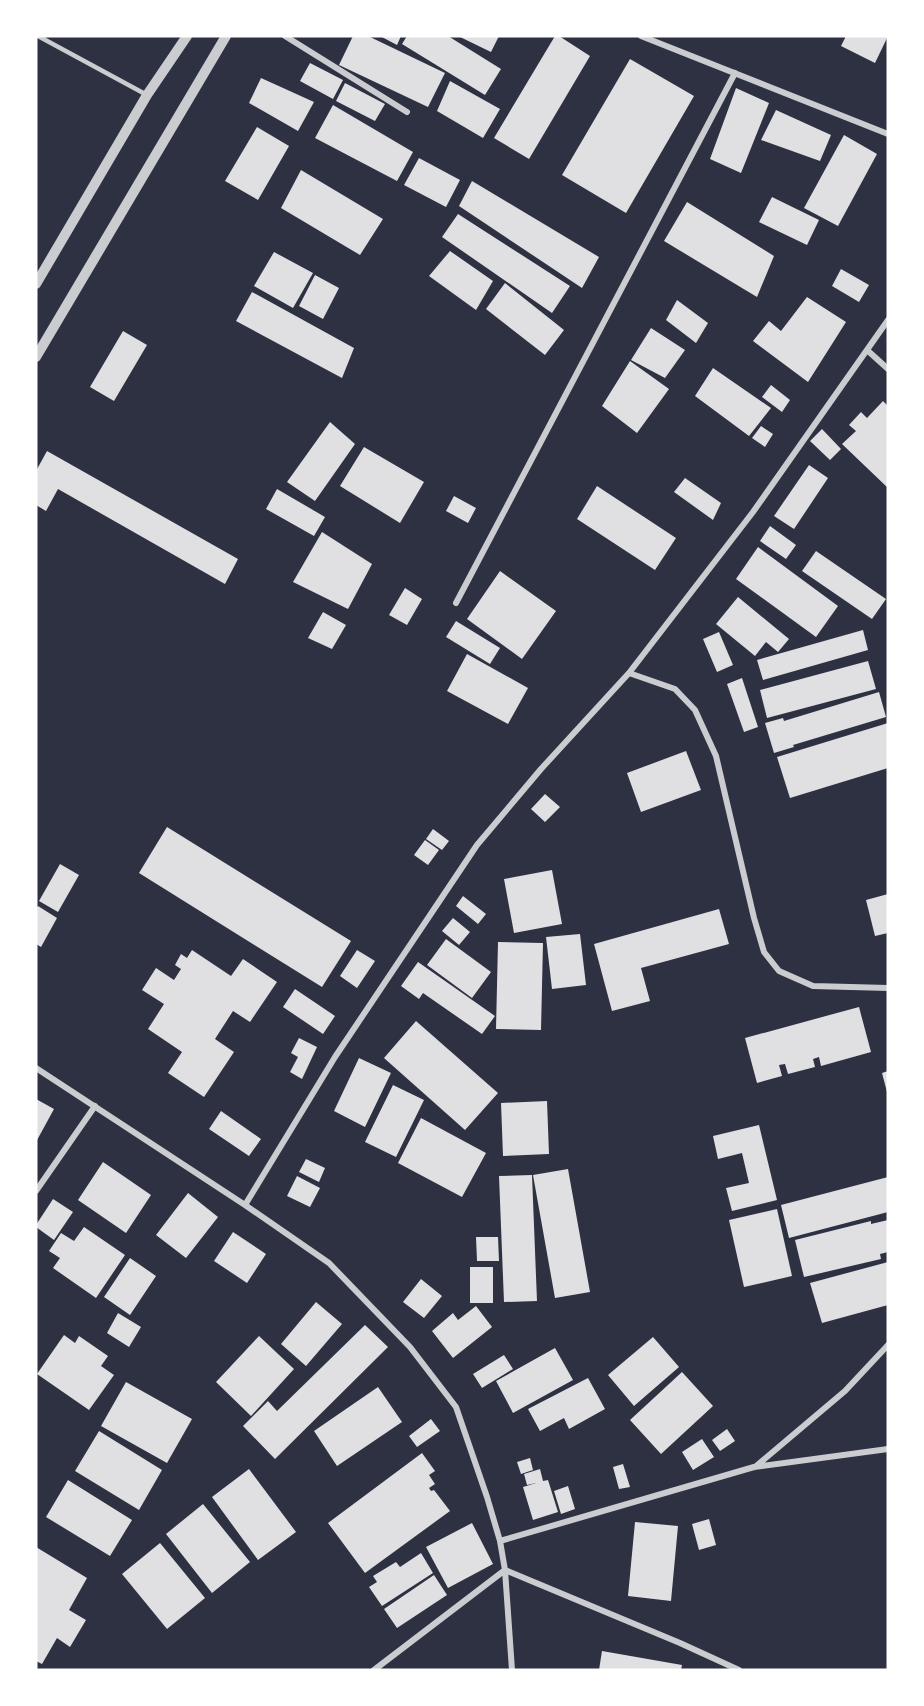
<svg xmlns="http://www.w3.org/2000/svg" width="924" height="1706" viewBox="0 0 924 1706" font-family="'Roboto Condensed',sans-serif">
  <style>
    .building { fill: #e0e0e3 }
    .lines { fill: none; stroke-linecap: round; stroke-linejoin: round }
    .service { stroke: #caccd0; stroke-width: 4.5 }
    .minor { stroke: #caccd0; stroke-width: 6 }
    .tertiary { stroke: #caccd0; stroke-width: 10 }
  </style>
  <rect width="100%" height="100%" fill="#2d3142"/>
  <path class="building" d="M 353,36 L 368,36 L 445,73 L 428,107 L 339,65 Z
    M 380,36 L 401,36 L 397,45 Z
    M 407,36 L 448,36 L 501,69 L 485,95 L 402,44 Z
    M 458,36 L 499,36 L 491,52 Z
    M 555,36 L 559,36 L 590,56 L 529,159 L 494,138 Z
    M 846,36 L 888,36 L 875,63 L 841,46 Z
    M 630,59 L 694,96 L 626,213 L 562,175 Z
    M 310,63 L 343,80 L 333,99 L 300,81 Z
    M 261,78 L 314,102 L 298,131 L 249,103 Z
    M 450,81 L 500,109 L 483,138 L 437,111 Z
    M 345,83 L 385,104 L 375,121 L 336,101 Z
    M 736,88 L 769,103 L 741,173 L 710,159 Z
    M 333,105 L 413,152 L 397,181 L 315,138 Z
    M 776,110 L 831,135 L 820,161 L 761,140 Z
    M 257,127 L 289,146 L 258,200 L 225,181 Z
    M 844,135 L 877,154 L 838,226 L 804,208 Z
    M 419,158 L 460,180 L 446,207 L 404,185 Z
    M 301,170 L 383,219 L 360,255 L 281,208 Z
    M 472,181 L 599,257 L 582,288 L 459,206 Z
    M 772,197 L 819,220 L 807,245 L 759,222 Z
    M 687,202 L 774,256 L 757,297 L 664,241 Z
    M 458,214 L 570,286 L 552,313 L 442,237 Z
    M 450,251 L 493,281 L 476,310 L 429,276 Z
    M 274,252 L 313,273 L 293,308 L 254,286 Z
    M 841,269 L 869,285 L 859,302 L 832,286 Z
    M 315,275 L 339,288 L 323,319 L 299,306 Z
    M 505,283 L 564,330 L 545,355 L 486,309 Z
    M 252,292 L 354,348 L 342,378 L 236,321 Z
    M 807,297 L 846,322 L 808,382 L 753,341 L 769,321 L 781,331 Z
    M 677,300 L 708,323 L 696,343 L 666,320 Z
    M 651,328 L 685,350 L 665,378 L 631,360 Z
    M 123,331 L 147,345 L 114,401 L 90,387 Z
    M 630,361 L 669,389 L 637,433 L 602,406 Z
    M 713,368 L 771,408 L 749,436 L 695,396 Z
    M 771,385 L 790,400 L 782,412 L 762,397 Z
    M 883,401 L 888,406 L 888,488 L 842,444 L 856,431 L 849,425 L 861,412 L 867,418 Z
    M 330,422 L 355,444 L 315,501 L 287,482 Z
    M 761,426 L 773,434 L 765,447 L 752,438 Z
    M 822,429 L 841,449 L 830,460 L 810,441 Z
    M 364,447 L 424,482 L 400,523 L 340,486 Z
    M 47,451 L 238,559 L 225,584 L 58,489 L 46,511 L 36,505 L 36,471 Z
    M 809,465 L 828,478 L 794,529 L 774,516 Z
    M 685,478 L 721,503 L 713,520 L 674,492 Z
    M 597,486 L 676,538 L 655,570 L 577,519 Z
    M 277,489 L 325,517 L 314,536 L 266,509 Z
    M 454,496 L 476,508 L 468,523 L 446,511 Z
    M 770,526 L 796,545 L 786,559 L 760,541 Z
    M 322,532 L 372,564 L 348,609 L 293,582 Z
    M 758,547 L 838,606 L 816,637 L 736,579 Z
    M 816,551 L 886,599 L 872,619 L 802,571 Z
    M 500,571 L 556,611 L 522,659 L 467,619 Z
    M 405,588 L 422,599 L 407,625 L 389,615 Z
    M 738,597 L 789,639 L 778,652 L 766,642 L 755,656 L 716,624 Z
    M 323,612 L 346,625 L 332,649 L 308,638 Z
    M 456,621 L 500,648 L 490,664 L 446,637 Z
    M 863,630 L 868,650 L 763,680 L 757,660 Z
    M 719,632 L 733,665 L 717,672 L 703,639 Z
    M 467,654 L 528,688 L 508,724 L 447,691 Z
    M 868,661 L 876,689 L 767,718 L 760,690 Z
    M 742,678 L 758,727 L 744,732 L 727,684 Z
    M 879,692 L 886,717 L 793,745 L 794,747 L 774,753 L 765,723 L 783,718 L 784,721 Z
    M 888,723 L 888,768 L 790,798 L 777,757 Z
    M 686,751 L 701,790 L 641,812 L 627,773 Z
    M 545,794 L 560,807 L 545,822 L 531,809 Z
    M 167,827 L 351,941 L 322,987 L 139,873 Z
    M 433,829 L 449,841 L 442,850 L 426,839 Z
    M 425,840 L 439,850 L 428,865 L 414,855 Z
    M 60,864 L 79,875 L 58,912 L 39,901 Z
    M 552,870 L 562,924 L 514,933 L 504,879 Z
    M 888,894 L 888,933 L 875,936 L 866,900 Z
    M 463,896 L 486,914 L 478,924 L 456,906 Z
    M 38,906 L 57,918 L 41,947 L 36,944 L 36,909 Z
    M 719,909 L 729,944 L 641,968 L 650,1001 L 612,1011 L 594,944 Z
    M 453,918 L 470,932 L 459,945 L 442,931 Z
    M 580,934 L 586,985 L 552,989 L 546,937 Z
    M 446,939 L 491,972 L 472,998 L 427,965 Z
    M 498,942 L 543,943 L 541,1030 L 496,1029 Z
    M 192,950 L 231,976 L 243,959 L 277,982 L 250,1022 L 233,1011 L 215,1039 L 234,1052 L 204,1097 L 168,1073 L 182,1052 L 148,1029 L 164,1004 L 142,990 L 156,968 L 174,980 L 181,969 L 175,965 L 181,954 L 187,958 Z
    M 357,950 L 375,961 L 357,988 L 340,976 Z
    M 418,962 L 495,1016 L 482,1034 L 423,993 L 419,999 L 401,986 Z
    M 295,989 L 335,1016 L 323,1034 L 283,1007 Z
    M 859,1007 L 871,1052 L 821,1066 L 819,1057 L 813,1059 L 815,1067 L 788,1074 L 785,1064 L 779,1065 L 782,1076 L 757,1083 L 745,1038 Z
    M 416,1021 L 498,1093 L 465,1130 L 384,1058 Z
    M 299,1038 L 317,1047 L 302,1079 L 290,1072 L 298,1057 L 291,1053 Z
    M 359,1058 L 391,1073 L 365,1127 L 334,1111 Z
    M 888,1071 L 888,1092 L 887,1092 L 882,1073 Z
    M 393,1085 L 424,1100 L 396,1157 L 365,1142 Z
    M 36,1099 L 54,1109 L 36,1142 Z
    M 547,1101 L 549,1154 L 503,1156 L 501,1103 Z
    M 221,1111 L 261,1139 L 249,1156 L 209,1129 Z
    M 421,1118 L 486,1153 L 462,1197 L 398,1163 Z
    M 759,1125 L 777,1200 L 732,1211 L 726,1188 L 749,1183 L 742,1153 L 718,1159 L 713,1136 Z
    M 306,1159 L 325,1168 L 319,1182 L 299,1172 Z
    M 103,1162 L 151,1195 L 126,1233 L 78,1200 Z
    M 568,1169 L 590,1292 L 555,1298 L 533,1175 Z
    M 532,1175 L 537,1301 L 504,1302 L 499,1176 Z
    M 297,1176 L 320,1188 L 310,1207 L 287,1196 Z
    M 888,1177 L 888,1212 L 789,1238 L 781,1205 Z
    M 188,1193 L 218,1217 L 186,1258 L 156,1235 Z
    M 53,1199 L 73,1212 L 54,1240 L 36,1227 L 36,1225 Z
    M 777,1209 L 792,1276 L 744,1287 L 729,1220 Z
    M 888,1220 L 888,1252 L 880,1254 L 881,1259 L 804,1277 L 795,1240 L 871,1221 L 871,1224 Z
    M 84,1227 L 125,1255 L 96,1298 L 53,1268 L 60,1258 L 49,1251 L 61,1233 L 74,1241 Z
    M 233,1232 L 266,1254 L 247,1283 L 214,1261 Z
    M 476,1237 L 498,1237 L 499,1261 L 477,1261 Z
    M 130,1258 L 156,1276 L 130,1315 L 104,1297 Z
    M 888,1262 L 888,1305 L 822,1323 L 810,1283 Z
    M 470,1267 L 493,1267 L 493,1303 L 470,1303 Z
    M 421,1279 L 442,1296 L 424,1318 L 403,1302 Z
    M 316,1302 L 342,1324 L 306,1366 L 281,1344 Z
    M 476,1306 L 492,1327 L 453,1358 L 432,1331 L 453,1313 L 458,1320 Z
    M 118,1313 L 141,1327 L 129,1347 L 107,1333 Z
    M 365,1325 L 388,1347 L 275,1459 L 243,1426 L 268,1401 L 277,1411 Z
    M 64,1335 L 75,1343 L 79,1336 L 108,1356 L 101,1366 L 114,1375 L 89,1410 L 37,1374 Z
    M 259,1336 L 294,1369 L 251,1416 L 216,1382 Z
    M 653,1337 L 679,1367 L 634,1406 L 608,1375 Z
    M 555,1348 L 573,1380 L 513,1413 L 496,1381 Z
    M 504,1355 L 513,1369 L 482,1388 L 473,1374 Z
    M 682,1372 L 713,1406 L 661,1454 L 630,1420 Z
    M 588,1378 L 605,1409 L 569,1429 L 564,1418 L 540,1431 L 528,1409 Z
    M 126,1382 L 192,1419 L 167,1463 L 101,1426 Z
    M 378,1387 L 402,1422 L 337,1466 L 314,1431 Z
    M 431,1419 L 440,1431 L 417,1447 L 409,1436 Z
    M 727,1429 L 735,1441 L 720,1451 L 712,1440 Z
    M 99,1431 L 162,1470 L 139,1510 L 75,1471 Z
    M 702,1439 L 714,1457 L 693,1470 L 682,1452 Z
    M 422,1453 L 435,1471 L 429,1475 L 435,1484 L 429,1488 L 431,1491 L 434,1490 L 450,1511 L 365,1573 L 328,1523 Z
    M 530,1458 L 533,1470 L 521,1474 L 517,1462 Z
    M 623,1464 L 630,1487 L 619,1489 L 613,1467 Z
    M 249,1469 L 296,1532 L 258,1560 L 212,1497 Z
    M 540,1469 L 543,1481 L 548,1480 L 558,1512 L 533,1520 L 523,1487 L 536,1483 L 527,1485 L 524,1474 Z
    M 68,1480 L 132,1520 L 110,1556 L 46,1517 Z
    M 568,1486 L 575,1509 L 561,1514 L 554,1491 Z
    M 203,1504 L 250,1562 L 212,1593 L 166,1534 Z
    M 709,1519 L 716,1545 L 699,1550 L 692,1524 Z
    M 635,1522 L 678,1526 L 671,1601 L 628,1596 Z
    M 472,1523 L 493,1564 L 448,1588 L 426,1547 Z
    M 160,1543 L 205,1598 L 167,1629 L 122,1574 Z
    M 36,1547 L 87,1578 L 69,1610 L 86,1620 L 70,1647 L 57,1638 L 42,1664 L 36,1661 Z
    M 421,1553 L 433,1573 L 382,1606 L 369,1587 L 377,1582 L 373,1576 L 396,1562 L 400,1567 Z
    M 434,1575 L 447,1595 L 397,1628 L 384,1609 Z
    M 602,1651 L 682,1665 L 681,1670 L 599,1670 Z"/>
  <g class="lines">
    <path class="service" d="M 38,36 L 147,95"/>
    <path class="minor" d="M 285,36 L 407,112
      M 641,36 L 888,134
      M 867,350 L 888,369
      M 456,603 L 735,73
      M 629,673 L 675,689 L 695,710 L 716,756 L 754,918 L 764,952 L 779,971 L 813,986 L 888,988
      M 36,1068 L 245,1205 L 329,1263 L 410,1347 L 456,1407 L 487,1497 L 500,1541 L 505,1570 L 512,1670
      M 36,1191 L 95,1106
      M 245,1205 L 335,1057 L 477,845 L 541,769 L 629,673 L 753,512 L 888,320
      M 755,1467 L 845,1391 L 888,1345
      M 500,1541 L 754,1467 L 888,1449
      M 374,1670 L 505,1570 L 680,1643 L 739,1670"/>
    <path class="tertiary" d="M 36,284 L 147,95 L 187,36
      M 36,357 L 226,36"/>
  </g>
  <rect width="924" height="1706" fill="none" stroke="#ffffff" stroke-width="75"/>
</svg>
